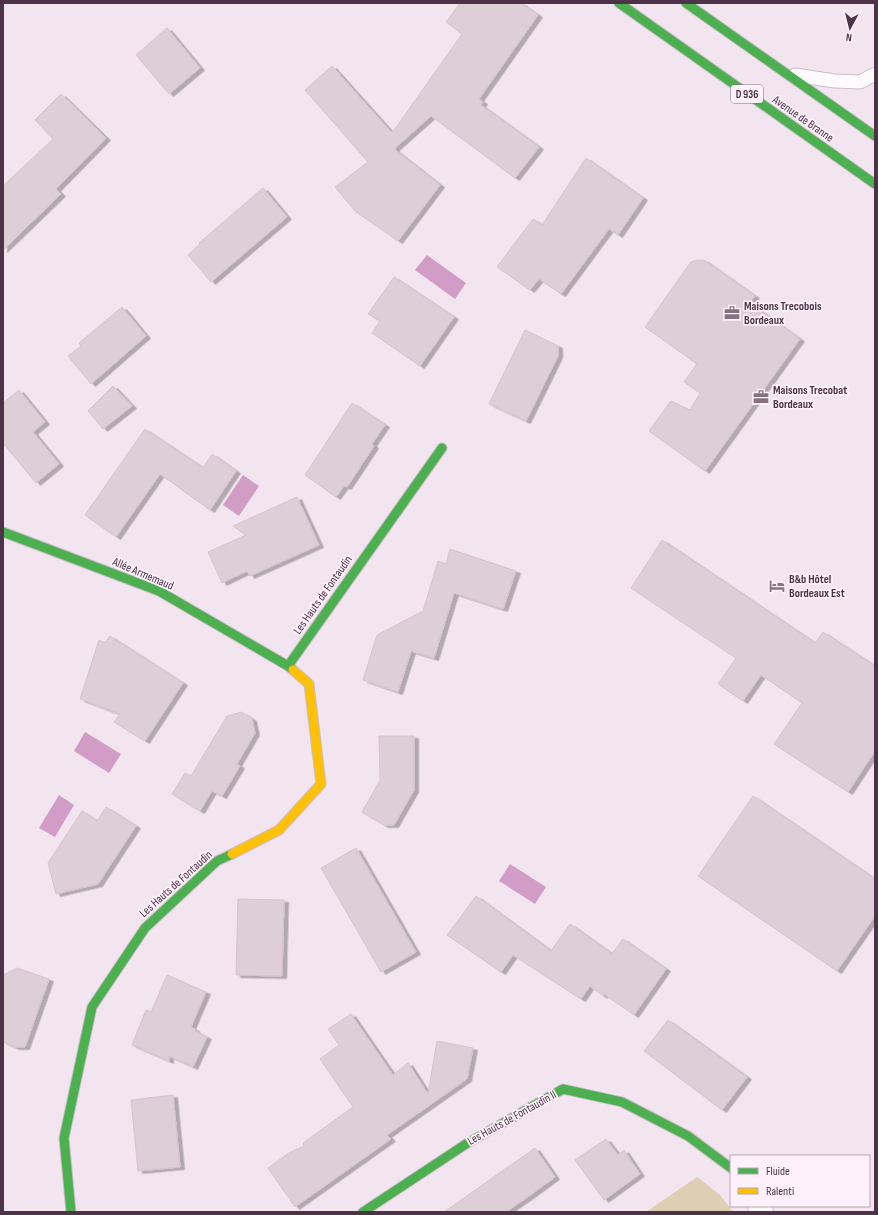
<svg xmlns="http://www.w3.org/2000/svg" width="878" height="1215" viewBox="0 0 878 1215" font-family="'Sofia Sans Condensed',sans-serif">
  <style>
    .green { fill: #deceb3 }
    .water { fill: #d19dc7 }
    .building { fill: #deced7; stroke: #d8c2cd; filter: url(#shadow) }
    .lines { fill: none; stroke-linecap: round; stroke-linejoin: round }
    .lane-casing { stroke: #cdbcca; stroke-width: 15 }
    .street-casing { stroke: #cdbcca; stroke-width: 24 }
    .fast-casing { stroke: #cdbcca; stroke-width: 11 }
    .slow-casing { stroke: #cdbcca; stroke-width: 11 }
    .lane { stroke: #fdfbfd; stroke-width: 13 }
    .street { stroke: #fdfbfd; stroke-width: 22 }
    .fast { stroke: #4caf50; stroke-width: 9 }
    .slow { stroke: #ffc107; stroke-width: 9 }
    .labels { text-anchor: middle; dominant-baseline: central; stroke-width: 3.5; stroke-linejoin: round; paint-order: stroke }
    .shield { fill: #fef1fb; stroke: #816c7d; stroke-width: 1 }
    .shield-label { font-size: 11px; font-weight: bold; fill: #4c3347 }
    .street-label { font-size: 12px; fill: #4c3347; stroke: #fef1fb }
    .poi-label { font-size: 12px; font-weight: bold; fill: #4c3347; stroke: #fef1fb; text-anchor: start }
  </style>
  <defs>
    <filter id="shadow"><feDropShadow dx="4.5" dy="2.5" stdDeviation="0" flood-color="#0004"/></filter>
  </defs>
  <rect width="100%" height="100%" fill="#f3e5f0"/>
  <path class="green" d="M 697,1177 L 720,1195 L 733,1212 L 646,1212 Z"/>
  <path class="water" d="M 427,255 L 466,283 L 455,299 L 415,270 Z
    M 243,475 L 259,486 L 239,516 L 223,505 Z
    M 85,732 L 121,754 L 109,773 L 74,751 Z
    M 59,795 L 74,805 L 55,837 L 39,828 Z
    M 510,864 L 546,887 L 535,904 L 499,881 Z"/>
  <path class="building" d="M 460,3 L 521,3 L 538,15 L 479,99 L 483,102 L 481,105 L 539,147 L 515,178 L 431,116 L 394,149 L 440,185 L 398,241 L 355,211 L 335,187 L 368,162 L 305,90 L 332,66 L 392,133 L 462,34 L 446,22 Z
    M 167,28 L 200,68 L 169,94 L 136,55 Z
    M 61,94 L 106,138 L 56,189 L 61,194 L 3,250 L 3,186 L 53,139 L 35,120 Z
    M 586,158 L 643,198 L 618,235 L 609,229 L 561,294 L 539,279 L 530,290 L 497,267 L 533,219 L 542,225 Z
    M 263,188 L 287,217 L 211,282 L 188,255 L 200,244 L 199,243 Z
    M 697,260 L 704,260 L 755,296 L 750,303 L 800,339 L 705,471 L 649,431 L 671,401 L 690,410 L 700,393 L 684,382 L 697,364 L 645,327 L 688,266 L 691,262 Z
    M 394,277 L 454,317 L 420,366 L 372,333 L 380,321 L 368,314 Z
    M 122,307 L 146,336 L 91,384 L 68,356 L 81,346 L 79,343 Z
    M 525,330 L 558,346 L 558,356 L 526,421 L 489,404 Z
    M 113,386 L 132,406 L 103,429 L 88,411 Z
    M 19,390 L 45,422 L 33,432 L 59,464 L 36,483 L 3,443 L 3,403 Z
    M 352,403 L 385,425 L 372,444 L 374,446 L 347,487 L 344,486 L 336,497 L 305,475 Z
    M 145,429 L 203,468 L 212,454 L 236,471 L 210,510 L 160,474 L 116,537 L 85,515 Z
    M 297,497 L 319,545 L 250,576 L 247,571 L 222,583 L 208,552 L 246,535 L 233,526 Z
    M 662,540 L 815,643 L 823,632 L 875,666 L 875,751 L 848,792 L 774,744 L 802,703 L 761,675 L 743,701 L 718,684 L 736,658 L 631,588 Z
    M 450,549 L 516,571 L 503,609 L 454,593 L 434,658 L 411,651 L 398,692 L 363,680 L 377,635 L 423,611 L 438,561 L 446,564 Z
    M 110,636 L 183,683 L 145,741 L 114,722 L 120,714 L 80,699 L 99,640 L 105,643 Z
    M 242,712 L 252,719 L 255,733 L 237,764 L 240,766 L 222,796 L 212,791 L 200,811 L 172,794 L 185,773 L 191,776 L 227,716 Z
    M 379,736 L 414,736 L 414,790 L 394,825 L 384,825 L 362,812 L 380,780 Z
    M 753,796 L 875,879 L 875,916 L 837,971 L 698,876 Z
    M 106,807 L 136,826 L 98,884 L 56,894 L 48,863 L 82,811 L 97,821 Z
    M 356,848 L 416,952 L 381,972 L 321,868 Z
    M 476,896 L 551,951 L 570,924 L 612,954 L 623,939 L 666,969 L 634,1015 L 604,994 L 603,996 L 590,986 L 581,999 L 513,955 L 501,972 L 447,935 Z
    M 238,899 L 284,900 L 282,976 L 236,975 Z
    M 17,968 L 49,979 L 25,1047 L 15,1047 L 3,1042 L 3,975 Z
    M 167,975 L 206,992 L 191,1027 L 196,1030 L 195,1031 L 207,1037 L 193,1067 L 169,1056 L 169,1061 L 132,1045 L 146,1010 L 151,1012 Z
    M 351,1014 L 393,1075 L 408,1063 L 428,1094 L 437,1041 L 473,1048 L 467,1079 L 387,1135 L 391,1139 L 295,1207 L 268,1168 L 289,1153 L 304,1146 L 303,1143 L 353,1107 L 320,1059 L 339,1045 L 328,1029 Z
    M 668,1020 L 747,1077 L 722,1110 L 644,1051 Z
    M 173,1095 L 180,1167 L 138,1171 L 131,1100 Z
    M 606,1139 L 618,1155 L 624,1150 L 640,1174 L 604,1200 L 575,1160 Z
    M 535,1148 L 555,1177 L 532,1194 L 506,1212 L 444,1212 Z"/>
  <g class="lines">
    <defs>
      <path id="lane" d="M 795,75 L 835,81 L 860,82 L 875,74"/>
      <path id="street" d="M 759,1206 L 762,1212"/>
      <path id="fast" d="M 619,3 L 875,184
        M 686,3 L 875,136
        M 3,532 L 159,591 L 288,666
        M 293,670 L 288,666 L 442,448
        M 71,1212 L 64,1138 L 92,1007 L 145,928 L 217,861 L 232,854
        M 363,1212 L 466,1144 L 563,1089 L 622,1102 L 688,1136 L 731,1168"/>
      <path id="slow" d="M 232,854 L 279,830 L 321,784 L 309,684 L 293,670"/>
    </defs>
    <use href="#lane" class="lane-casing"/>
    <use href="#street" class="street-casing"/>
    <use href="#fast" class="fast-casing"/>
    <use href="#slow" class="slow-casing"/>
    <use href="#lane" class="lane"/>
    <use href="#street" class="street"/>
    <use href="#fast" class="fast"/>
    <use href="#slow" class="slow"/>
  </g>
  <defs>
    <symbol id="office-bare" viewBox="-9 -9 18 18"><path d="M-6-3h4V-5.5h4V-3h4V5H-6ZM-1-4.5V-3h2v-1.5ZM-6 0V1H6V0Z" fill="#867182" stroke="#fef1fb" stroke-width="2.5" paint-order="stroke"/></symbol>
    <symbol id="hotel-bare" viewBox="-9 -9 18 18"><path d="M-6-4.5h1.5V1H6V5H4.5V3h-9V5H-6ZM-4 0a1.8 1.8 0 1 1 3.6 0ZM.5 0V-2.5h3Q6-2.5 6 0Z" fill="#867182" stroke="#fef1fb" stroke-width="2.5" paint-order="stroke"/></symbol>
  </defs>
  <g fill-rule="evenodd">
    <use href="#office-bare" x="721" y="302" width="22" height="22"/>
    <use href="#office-bare" x="750" y="386" width="22" height="22"/>
    <use href="#hotel-bare" x="766" y="575" width="22" height="22"/>
  </g>
  <g class="labels">
    <rect class="shield" x="731" y="85" width="32" height="18" rx="3"/>
    <g class="shield-label">
      <text x="747" y="94">D 936</text>
    </g>
    <g class="street-label">
      <text transform="translate(803 119) rotate(35)">Avenue de Branne</text>
      <text transform="translate(143 574) rotate(23)">Allée Armemaud</text>
      <text transform="translate(323 595) rotate(-55)">Les Hauts de Fontaudin</text>
      <text transform="translate(176 884) rotate(-42)">Les Hauts de Fontaudin</text>
      <text transform="translate(512 1118) rotate(-29)">Les Hauts de Fontaudin II</text>
    </g>
    <g class="poi-label">
      <text x="744" y="306">Maisons Trecobois<tspan x="744" dy="14">Bordeaux</tspan></text>
      <text x="773" y="390">Maisons Trecobat<tspan x="773" dy="14">Bordeaux</tspan></text>
      <text x="789" y="579">B&amp;b Hôtel<tspan x="789" dy="14">Bordeaux Est</tspan></text>
    </g>
  </g>
  <rect width="878" height="1215" fill="none" stroke="#4c3347" stroke-width="8"/>
  <rect x="730" y="1155" width="140" height="52" fill="#fef1fb" stroke="#b7a5b3"/>
  <rect x="738" y="1168" width="20" height="6" fill="#4caf50" stroke="#b7a5b3"/>
  <text x="766" y="1175" font-size="12" fill="#4c3347">Fluide</text>
  <rect x="738" y="1188" width="20" height="6" fill="#ffc107" stroke="#b7a5b3"/>
  <text x="766" y="1195" font-size="12" fill="#4c3347">Ralenti</text>
  <g transform="translate(850 28) rotate(187)" stroke="#fef1fb" stroke-width="3" paint-order="stroke">
  <path d="M0-3L7 15L0 10L-7 15Z" fill="#4c3347"/>
  <text y="-6" font-size="11" font-weight="bold" text-anchor="middle" fill="#4c3347">N</text>
  </g>
</svg>
